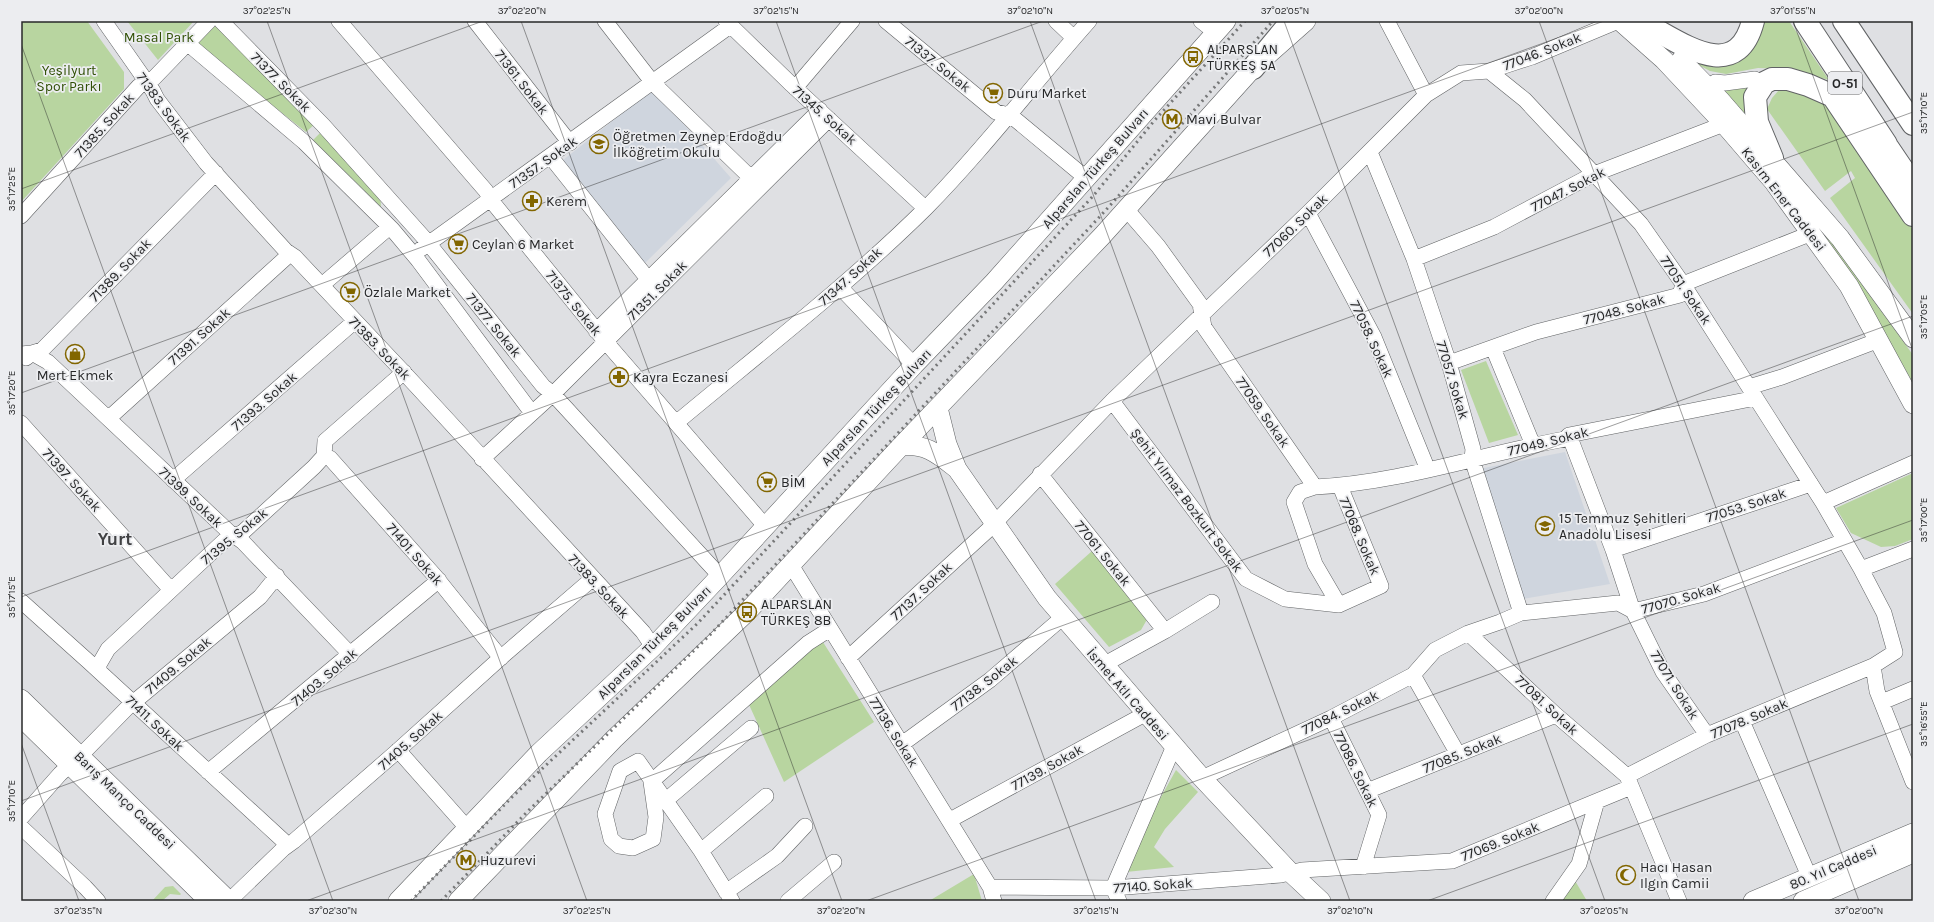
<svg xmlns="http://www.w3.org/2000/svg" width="1934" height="922" font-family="Karla,sans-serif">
	<rect width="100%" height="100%" fill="#dfe0e3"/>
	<!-- built -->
	<path fill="#cfd5de" d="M653,89L731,178L644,264L563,160Z
		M1565,452L1610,584L1523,599L1479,469Z"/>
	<!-- green -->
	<path fill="#b8d5a0" d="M21,21H87L124,72V89L21,202Z
		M127,21H194L158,60Z
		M1632,21L1808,209L1913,355V383L1856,283Z
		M1759,21H1789L1829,80L1789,69L1758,68L1726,74L1710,71L1691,61C1715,68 1727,66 1749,54Z
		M218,23L315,124L306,132L196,45Z
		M1749,88L1747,120L1720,89Z
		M1779,90L1794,91L1819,101L1838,116L1913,230V314L1830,198L1855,178L1851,171L1825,191L1767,109L1772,98Z
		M322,131L380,192L381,207L313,140Z
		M1486,361L1518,435L1489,443L1461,370Z
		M1913,473V539L1895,546L1881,547L1851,533L1836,508Z
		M1092,551L1149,616L1141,630L1109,647L1055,584Z
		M821,639L874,722L784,782L746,698Z
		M1176,770L1198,792L1165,829L1154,847L1174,867L1126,872L1123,865Z
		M974,874L982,901H929Z
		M1574,879L1587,901H1556Z
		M173,886L181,894L180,895L170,894L162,901H152L165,887Z"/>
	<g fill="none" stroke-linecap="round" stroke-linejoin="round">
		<defs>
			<path id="minor" d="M104,21L153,91L157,99L206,163L286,251L295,257L408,377L643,632L653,647
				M221,21L323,125L425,239L543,386L553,394L720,576
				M339,21L486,191L490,199L605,341L766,527
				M475,21L570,143
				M605,21L653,83L751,178
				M726,21L792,85L925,208
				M886,21L996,112L1010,115L1086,178
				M1056,21L1074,38
				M1201,21L1215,32
				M1387,21L1426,95
				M187,43L304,142L392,229L418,260L532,413
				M1489,71L1525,100L1641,224L1683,284L1823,503L1861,569L1884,613L1895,652L1873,666L1707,735L1627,776
				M1715,82L1725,83L1755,79
				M795,88L852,21
				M1370,152L1414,259L1449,363L1473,449L1472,459L1521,613
				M550,156L648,279
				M1126,209L1158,246L1200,304L1204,327L1315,487C1400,483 1482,454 1565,439L1569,435L1756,398
				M1308,213L1374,337L1428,470
				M21,216L139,86L154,78L209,21
				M421,249L730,26
				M1414,259L1494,227L1594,174L1724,124
				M322,285L386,230L392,229
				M840,287L914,365
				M596,331L820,110
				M1493,348L1533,445
				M21,354L32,353L48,362L229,532L243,542L351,655
				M26,358L32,353L42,350L216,173
				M1449,363L1536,332L1680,295L1683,284L1812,233
				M1749,387L1782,377L1879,340
				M1112,401L1246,579L1285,599L1339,605L1381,586L1340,486
				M109,418L290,254
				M21,423L171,590
				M676,423C760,353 848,285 926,208C984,149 1034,83 1089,21
				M1569,435L1613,550L1633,611L1663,672L1707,735
				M324,456L330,458L435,576L501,658
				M482,459L553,394L829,119
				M1040,474L1165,631
				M173,480L355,321
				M1315,487L1300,492L1294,502L1315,564L1339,605
				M1823,503L1913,463
				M1613,550L1811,484
				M791,565L990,887L994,901
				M1861,569L1913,549
				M21,601L89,662L288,845
				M1468,633L1556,715L1627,776L1679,901
				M848,658L988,530L1112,401L1308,213L1426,95L1461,73L1489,71L1532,57L1618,21
				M1103,665L1165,631L1212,602
				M1873,666L1877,691L1913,782
				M97,668L108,649L225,540L243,532L314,467L324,456L325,441L404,372
				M1413,675L1458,754
				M1882,702L1913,689
				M1331,718L1379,815L1363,867
				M1742,721L1809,876
				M902,744L990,680L1062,618
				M398,750L468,829
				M208,772L439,580
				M1202,778L1331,718L1413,675L1435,650L1468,633L1500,622L1521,613L1618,603L1633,611L1704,594L1844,541
				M651,782L656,817L653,839L633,848L619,846L611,839L605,814L620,771L638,761L701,851L732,901
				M651,782L808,643L830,629
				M1367,791L1556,715
				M665,801L751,728
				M21,818L60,774L86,750L128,707L260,597L277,576
				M950,820L1145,714
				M21,827L85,887L98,901
				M701,851L766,796
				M990,887L1113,888L1281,875L1302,870L1452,861L1631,787
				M1113,888L1174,746
				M1113,888L1119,901
				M726,892L777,856L805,826
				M229,901L283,849L294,841L394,754L505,654L592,579
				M788,901L834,862
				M1553,901L1579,864L1597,801"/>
			<path id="major" d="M1620,21L1664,60L1724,124L1773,181L1849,286L1913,404
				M1681,60L1721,101L1840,238L1913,338
				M938,408L947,444L957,469L1047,598L1202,778L1291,873L1321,901
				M901,446C926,443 939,455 957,469
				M21,699L229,901
				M21,717L209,901
				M398,901L539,753L653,647L720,576L914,365L994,282L1226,21
				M458,901L614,739L747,612L901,446L1102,236L1253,68L1306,21
				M1753,901L1913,833
				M1803,901L1913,853"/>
			<path id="highway" d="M1805,21L1886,144
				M1844,21L1913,124
				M1643,23C1679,41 1736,87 1753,21
				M1253,68L1292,21
				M1888,148L1913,185
				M1772,158L1757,122L1755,97L1764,83L1772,79H1788L1808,85L1833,96L1913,215"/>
		</defs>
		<!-- minor casing -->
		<use href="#minor" stroke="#616365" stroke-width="16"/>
		<!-- major casing -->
		<use href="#major" stroke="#616365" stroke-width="20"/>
		<!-- highway casing -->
		<use href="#highway" stroke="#616365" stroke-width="24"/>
		<!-- minor -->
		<use href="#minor" stroke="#fff" stroke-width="15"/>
		<!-- major -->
		<use href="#major" stroke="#fff" stroke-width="19"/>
		<!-- highway -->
		<use href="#highway" stroke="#fff" stroke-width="22"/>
		<!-- rail -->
		<path stroke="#767778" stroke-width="3" stroke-dasharray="2 4" stroke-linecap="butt" d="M411,901L513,796L698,623L1094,195L1154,121L1245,21
			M441,901L528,811L709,636L1105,211L1273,21"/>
	</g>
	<!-- ticks -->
	<path fill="none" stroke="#272829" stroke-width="1" stroke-opacity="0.45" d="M267,21L587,901M521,21L842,901M776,21L1096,901M1030,21L1350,901M1284,21L1605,901M1539,21L1859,901M1793,21L1913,351M21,44L333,901M21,189L483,21M21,393L1043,21M21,597L1604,21M21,743L79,901M21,801L1913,112M306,901L1913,316M866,901L1913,520M1427,901L1913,724"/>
	<!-- icons -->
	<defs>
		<symbol id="bus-ring" viewBox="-11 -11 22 22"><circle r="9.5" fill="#ecedf0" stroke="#826600" stroke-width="1.5"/><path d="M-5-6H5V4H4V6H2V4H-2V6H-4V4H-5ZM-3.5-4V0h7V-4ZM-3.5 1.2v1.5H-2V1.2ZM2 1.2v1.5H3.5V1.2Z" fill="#826600"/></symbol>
		<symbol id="supermarket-ring" viewBox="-11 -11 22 22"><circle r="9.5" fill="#ecedf0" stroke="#826600" stroke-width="1.5"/><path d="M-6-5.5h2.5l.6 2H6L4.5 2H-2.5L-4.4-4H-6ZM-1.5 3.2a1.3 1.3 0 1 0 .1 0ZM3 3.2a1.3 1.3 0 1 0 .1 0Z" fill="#826600"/></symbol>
		<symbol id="metro-ring" viewBox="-11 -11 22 22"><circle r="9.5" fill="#ecedf0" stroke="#826600" stroke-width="1.5"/><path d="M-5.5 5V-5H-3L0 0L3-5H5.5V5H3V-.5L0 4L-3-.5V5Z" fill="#826600"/></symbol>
		<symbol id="school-ring" viewBox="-11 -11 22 22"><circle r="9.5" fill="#ecedf0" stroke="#826600" stroke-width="1.5"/><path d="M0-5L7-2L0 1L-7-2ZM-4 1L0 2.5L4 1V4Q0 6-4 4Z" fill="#826600"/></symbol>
		<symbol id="pharmacy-ring" viewBox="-11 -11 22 22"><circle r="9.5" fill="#ecedf0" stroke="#826600" stroke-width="1.5"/><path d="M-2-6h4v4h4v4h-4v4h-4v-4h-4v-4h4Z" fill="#826600"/></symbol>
		<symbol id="shop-ring" viewBox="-11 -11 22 22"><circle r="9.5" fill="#ecedf0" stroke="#826600" stroke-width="1.5"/><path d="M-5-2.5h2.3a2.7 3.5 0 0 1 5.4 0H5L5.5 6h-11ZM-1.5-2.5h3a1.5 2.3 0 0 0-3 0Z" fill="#826600"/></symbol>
		<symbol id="mosque-ring" viewBox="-11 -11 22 22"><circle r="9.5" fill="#ecedf0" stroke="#826600" stroke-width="1.5"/><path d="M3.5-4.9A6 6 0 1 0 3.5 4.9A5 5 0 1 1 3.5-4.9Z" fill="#826600"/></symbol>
	</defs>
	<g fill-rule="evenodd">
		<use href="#bus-ring" x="1182" y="46" width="22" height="22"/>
		<use href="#supermarket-ring" x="982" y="82" width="22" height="22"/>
		<use href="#metro-ring" x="1161" y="108" width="22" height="22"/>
		<use href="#school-ring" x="588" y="133" width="22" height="22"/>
		<use href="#pharmacy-ring" x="521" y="190" width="22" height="22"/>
		<use href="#supermarket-ring" x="447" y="233" width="22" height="22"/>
		<use href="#supermarket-ring" x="339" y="281" width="22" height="22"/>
		<use href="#shop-ring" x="64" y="343" width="22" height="22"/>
		<use href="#pharmacy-ring" x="608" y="366" width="22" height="22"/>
		<use href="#supermarket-ring" x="756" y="471" width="22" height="22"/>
		<use href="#school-ring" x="1534" y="515" width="22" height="22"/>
		<use href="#bus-ring" x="736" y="601" width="22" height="22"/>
		<use href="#metro-ring" x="455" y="849" width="22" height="22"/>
		<use href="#mosque-ring" x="1615" y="864" width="22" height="22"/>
	</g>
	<g text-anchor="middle" stroke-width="3.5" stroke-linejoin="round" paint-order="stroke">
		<!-- shield labels -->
		<rect fill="#ecedf0" stroke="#626365" stroke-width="1" x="1828" y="72" width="34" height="22" rx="3"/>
		<g font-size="13" font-weight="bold" fill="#272829">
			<text x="1845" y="88">O-51</text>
		</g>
		<!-- park labels -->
		<g font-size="14" fill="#315006" stroke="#ecedf0">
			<text x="159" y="42">Masal Park</text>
			<text x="69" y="75">Yeşilyurt<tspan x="69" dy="16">Spor Parkı</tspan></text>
		</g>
		<!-- poi labels -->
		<g font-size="14" fill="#272829" stroke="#ecedf0" text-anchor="start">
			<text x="1207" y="54">ALPARSLAN<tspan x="1207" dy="16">TÜRKEŞ 5A</tspan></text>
			<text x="1007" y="98">Duru Market</text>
			<text x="1186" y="124">Mavi Bulvar</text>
			<text x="613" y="141">Öğretmen Zeynep Erdoğdu<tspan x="613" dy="16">İlköğretim Okulu</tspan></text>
			<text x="546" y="206">Kerem</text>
			<text x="472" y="249">Ceylan 6 Market</text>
			<text x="364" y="297">Özlale Market</text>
			<text x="75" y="380" text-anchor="middle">Mert Ekmek</text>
			<text x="633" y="382">Kayra Eczanesi</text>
			<text x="781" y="487">BİM</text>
			<text x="1559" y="523">15 Temmuz Şehitleri<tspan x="1559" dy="16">Anadolu Lisesi</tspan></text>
			<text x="761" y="609">ALPARSLAN<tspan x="761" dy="16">TÜRKEŞ 8B</tspan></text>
			<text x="480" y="865">Huzurevi</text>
			<text x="1640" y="872">Hacı Hasan<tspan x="1640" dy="16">Ilgın Camii</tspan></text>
		</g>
		<!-- street labels -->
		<g font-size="14" fill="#272829" stroke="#ecedf0">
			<text transform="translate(1542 51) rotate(-21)" y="5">77046. Sokak</text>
			<text transform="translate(938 64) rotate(39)" y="5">71337. Sokak</text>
			<text transform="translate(281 82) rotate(45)" y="5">71377. Sokak</text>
			<text transform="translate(522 82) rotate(52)" y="5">71361. Sokak</text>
			<text transform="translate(164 107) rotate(54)" y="5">71383. Sokak</text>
			<text transform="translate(825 115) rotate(42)" y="5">71345. Sokak</text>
			<text transform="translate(104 125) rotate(-48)" y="5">71385. Sokak</text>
			<text transform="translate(543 162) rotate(-35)" y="5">71357. Sokak</text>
			<text transform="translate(1095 168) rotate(-49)" y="5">Alparslan Türkeş Bulvarı</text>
			<text transform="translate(1568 189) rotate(-27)" y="5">77047. Sokak</text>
			<text transform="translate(1784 199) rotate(52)" y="5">Kasım Ener Caddesi</text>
			<text transform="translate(1295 225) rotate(-44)" y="5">77060. Sokak</text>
			<text transform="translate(120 270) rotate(-46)" y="5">71389. Sokak</text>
			<text transform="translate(850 276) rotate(-42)" y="5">71347. Sokak</text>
			<text transform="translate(657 290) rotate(-45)" y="5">71351. Sokak</text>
			<text transform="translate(1686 290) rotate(56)" y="5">77051. Sokak</text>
			<text transform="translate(574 303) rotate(51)" y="5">71375. Sokak</text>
			<text transform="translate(1624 309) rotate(-15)" y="5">77048. Sokak</text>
			<text transform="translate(494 325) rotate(51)" y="5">71377. Sokak</text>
			<text transform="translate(199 336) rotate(-42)" y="5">71391. Sokak</text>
			<text transform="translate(1372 339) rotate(65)" y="5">77058. Sokak</text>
			<text transform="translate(380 348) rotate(46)" y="5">71383. Sokak</text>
			<text transform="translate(1453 380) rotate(73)" y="5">77057. Sokak</text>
			<text transform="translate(264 401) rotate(-41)" y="5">71393. Sokak</text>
			<text transform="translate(876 407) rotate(-47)" y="5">Alparslan Türkeş Bulvarı</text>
			<text transform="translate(1263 412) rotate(55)" y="5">77059. Sokak</text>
			<text transform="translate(1548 441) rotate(-14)" y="5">77049. Sokak</text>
			<text transform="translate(72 480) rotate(48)" y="5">71397. Sokak</text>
			<text transform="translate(191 497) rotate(43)" y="5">71399. Sokak</text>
			<text transform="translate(1187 500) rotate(53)" y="5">Şehit Yılmaz Bozkurt Sokak</text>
			<text transform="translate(1746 505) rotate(-18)" y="5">77053. Sokak</text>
			<text transform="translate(234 536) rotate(-39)" y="5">71395. Sokak</text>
			<text transform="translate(1360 536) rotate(67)" y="5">77068. Sokak</text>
			<text transform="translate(1103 553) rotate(51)" y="5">77061. Sokak</text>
			<text transform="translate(415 554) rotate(49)" y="5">71401. Sokak</text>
			<text transform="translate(599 586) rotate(47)" y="5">71383. Sokak</text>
			<text transform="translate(921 591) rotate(-43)" y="5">77137. Sokak</text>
			<text transform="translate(1681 598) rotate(-16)" y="5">77070. Sokak</text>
			<text transform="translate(654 642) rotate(-45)" y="5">Alparslan Türkeş Bulvarı</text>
			<text transform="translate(178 665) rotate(-40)" y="5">71409. Sokak</text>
			<text transform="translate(324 677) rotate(-40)" y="5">71403. Sokak</text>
			<text transform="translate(984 683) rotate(-38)" y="5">77138. Sokak</text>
			<text transform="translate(1675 685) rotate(58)" y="5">77071. Sokak</text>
			<text transform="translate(1128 694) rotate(49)" y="5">İsmet Atlı Caddesi</text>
			<text transform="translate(1547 705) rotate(43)" y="5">77081. Sokak</text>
			<text transform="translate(1340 712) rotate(-26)" y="5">77084. Sokak</text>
			<text transform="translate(1749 718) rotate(-23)" y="5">77078. Sokak</text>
			<text transform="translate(155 723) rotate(43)" y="5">71411. Sokak</text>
			<text transform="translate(894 732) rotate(58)" y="5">77136. Sokak</text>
			<text transform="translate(410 740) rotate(-42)" y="5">71405. Sokak</text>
			<text transform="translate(1462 753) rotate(-22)" y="5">77085. Sokak</text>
			<text transform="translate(1047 767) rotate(-29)" y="5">77139. Sokak</text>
			<text transform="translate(1356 769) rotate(64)" y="5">77086. Sokak</text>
			<text transform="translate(125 800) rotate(44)" y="5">Barış Manço Caddesi</text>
			<text transform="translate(1500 841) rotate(-22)" y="5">77069. Sokak</text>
			<text transform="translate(1833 867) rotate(-23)" y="5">80. Yıl Caddesi</text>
			<text transform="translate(1153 885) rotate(-4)" y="5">77140. Sokak</text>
		</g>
		<!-- district labels -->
		<g font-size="18" font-weight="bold" fill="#404143" stroke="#ecedf0">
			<text x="115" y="545">Yurt</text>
		</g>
	</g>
	<!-- border -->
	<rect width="1934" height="922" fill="none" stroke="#ecedf0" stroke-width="44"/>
	<rect x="22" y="22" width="1890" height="878" fill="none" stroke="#272829" stroke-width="1.5"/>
	<g font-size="10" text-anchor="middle" fill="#272829">
		<text x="267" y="14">37°02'25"N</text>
		<text x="522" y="14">37°02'20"N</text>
		<text x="776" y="14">37°02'15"N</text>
		<text x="1030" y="14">37°02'10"N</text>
		<text x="1285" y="14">37°02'05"N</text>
		<text x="1539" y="14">37°02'00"N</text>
		<text x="1793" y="14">37°01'55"N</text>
		<text transform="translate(1923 113) rotate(-90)" y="4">35°17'10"E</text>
		<text transform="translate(11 189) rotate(-90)" y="4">35°17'25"E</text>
		<text transform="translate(1923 317) rotate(-90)" y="4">35°17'05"E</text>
		<text transform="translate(11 393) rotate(-90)" y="4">35°17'20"E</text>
		<text transform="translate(1923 520) rotate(-90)" y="4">35°17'00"E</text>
		<text transform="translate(11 597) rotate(-90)" y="4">35°17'15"E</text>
		<text transform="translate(1923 724) rotate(-90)" y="4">35°16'55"E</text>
		<text transform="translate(11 801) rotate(-90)" y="4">35°17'10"E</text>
		<text x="78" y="914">37°02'35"N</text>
		<text x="333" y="914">37°02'30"N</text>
		<text x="587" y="914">37°02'25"N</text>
		<text x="841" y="914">37°02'20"N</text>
		<text x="1096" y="914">37°02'15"N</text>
		<text x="1350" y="914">37°02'10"N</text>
		<text x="1604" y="914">37°02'05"N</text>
		<text x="1859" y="914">37°02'00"N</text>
	</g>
</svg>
